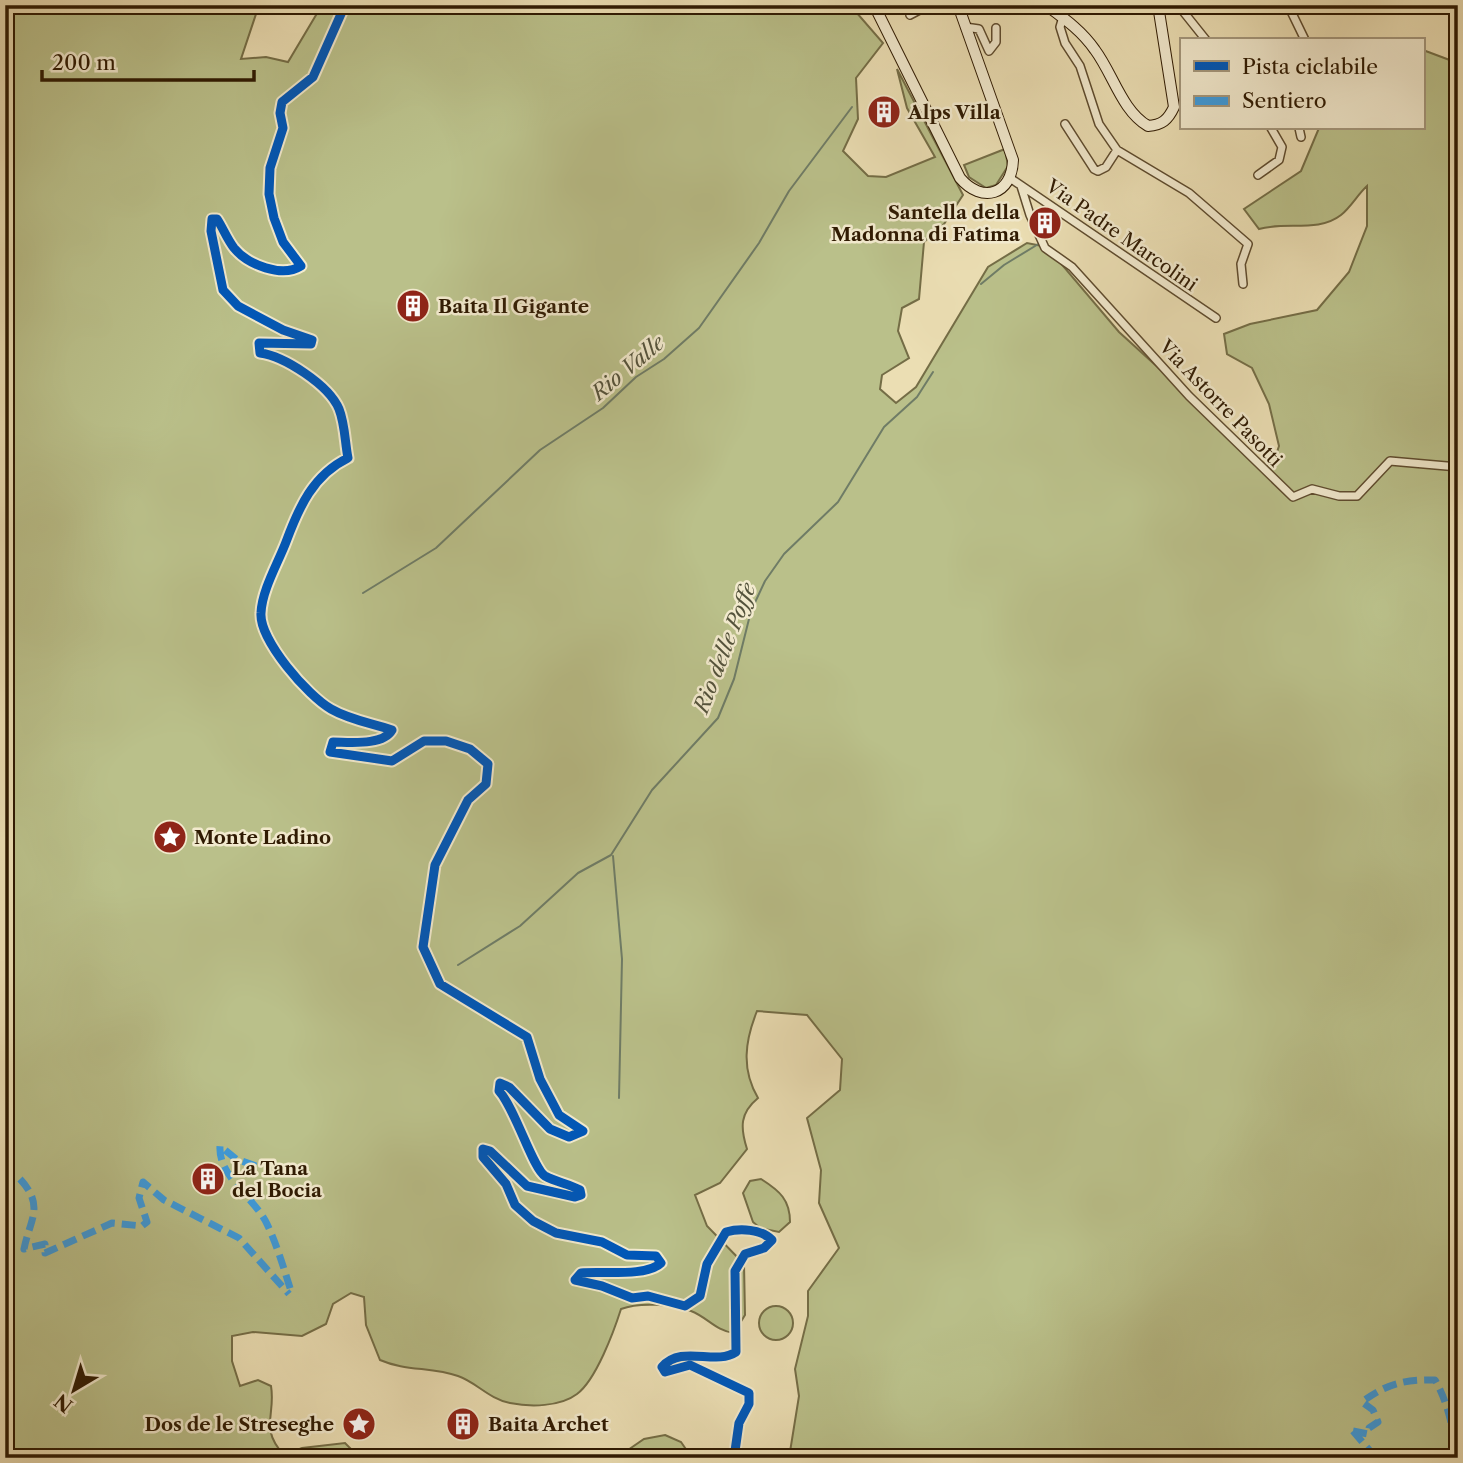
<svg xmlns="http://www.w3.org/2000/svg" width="1463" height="1463" font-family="'Libre Caslon Text',serif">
	<rect width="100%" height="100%" fill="#ebdeb3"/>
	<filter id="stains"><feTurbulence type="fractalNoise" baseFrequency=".00286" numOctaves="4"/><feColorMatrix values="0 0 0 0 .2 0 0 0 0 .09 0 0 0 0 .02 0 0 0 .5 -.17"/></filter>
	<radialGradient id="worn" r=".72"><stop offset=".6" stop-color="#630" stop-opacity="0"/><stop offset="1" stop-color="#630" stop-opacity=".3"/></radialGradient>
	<!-- green -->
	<path fill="#bac08a" stroke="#746d46" stroke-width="2" d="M5,5H259L241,59L266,57L288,62L322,5H850L883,43L856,78L858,119L843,151L868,176L886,177L935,157L907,108L897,69L963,195L944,224L924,242L919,299L902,308L898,331L909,358L882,375L880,389L896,403L916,387L988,267L1027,243L1047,247L1119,332L1271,470L1279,446L1269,404L1252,368L1227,354L1224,334L1250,324L1317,310L1349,272L1367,226V186C1358,194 1351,207 1341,215C1318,233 1286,221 1259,229L1244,209L1301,171L1319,128H1423V50L1455,62L1458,59V1458H789L799,1396L795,1369L808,1316V1291L839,1248L819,1203L821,1170L807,1118L840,1090L842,1059L807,1015L757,1011C745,1041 741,1069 758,1098C740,1113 740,1127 747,1149L720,1183L695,1195L707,1226L744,1264L745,1315L734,1333C716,1331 707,1317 691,1311C672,1304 639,1302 621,1309C614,1331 596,1380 577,1394C560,1407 530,1407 510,1403C489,1399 476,1382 458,1376C432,1367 405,1371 380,1360L366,1325L364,1297L351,1293L333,1304L326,1324L302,1336L253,1332L232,1336V1361L240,1386L258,1380L271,1386C276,1415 259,1428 284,1455L302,1448L345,1443L360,1458H5Z
		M1005,149L1008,166L996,185L986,188L969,177L964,165Z
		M761,1179C780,1191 790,1200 790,1222L779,1232L760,1228L753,1222L743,1193L750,1181Z
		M759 1323a17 17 0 1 1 34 0a17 17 0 1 1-34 0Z
		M665,1435L681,1442L692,1458H624L625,1452L644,1439Z"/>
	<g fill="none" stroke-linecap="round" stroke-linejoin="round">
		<!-- stream -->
		<path stroke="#6f7c66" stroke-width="2" d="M981,284L1004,265L1040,243
			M363,593L436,548L540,450L603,408L636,377L664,359L699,328L759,243L789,191L852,107
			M613,856L622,959L619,1098
			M458,965L520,926L578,873L611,855L652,790L718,718L734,679L751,611L765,581L784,554L838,502L884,427L917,397L933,372
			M5,1392L8,1388"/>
		<defs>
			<path id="minor" d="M345,5L313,77L282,102L280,113L283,128L270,168L269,194L274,218L283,242L301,266C282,278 248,265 234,248C227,239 223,228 217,219H212L211,231L223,290L238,306L283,330L312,340L311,344L259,343L260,353C284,356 329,385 339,409C345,424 345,443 348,458C313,475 299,507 286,542C278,563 262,590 261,613C259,640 308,696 331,709C350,720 371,723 392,730C383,746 349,742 333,742L330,752L392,761L424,741H446L470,749L488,764L486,784L468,800L435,865L423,947L440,984L527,1037L540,1079L559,1115L583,1131L569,1137L550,1129L509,1087L500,1083L499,1091C515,1108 533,1169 545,1176C556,1182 569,1184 580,1190L581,1195L575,1197L527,1186L490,1151L483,1149V1157L506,1184L515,1205L533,1221L556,1233L602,1242L627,1255L656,1256L661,1263C647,1277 601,1271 581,1273L575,1280L602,1286L632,1298L648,1296L685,1306L700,1296L707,1264L726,1232C740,1228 761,1229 772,1240L764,1248L745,1254L735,1271L736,1352C715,1366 682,1344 662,1367L665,1372L690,1365L749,1393V1404L739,1423L734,1458
				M977,5V8
				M1178,5L1206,40
				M1288,5L1305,40
				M910,15L929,5
				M1063,17L1060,27L1065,43L1080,66L1099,124L1117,150L1189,193L1248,244L1241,264L1243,284
				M965,27L979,29L989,51L996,42V28
				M1065,124L1094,169L1098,171L1106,167L1117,150
				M1299,128L1301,137
				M1258,175L1279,160L1282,147L1271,128
				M1010,178L1216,318
				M1021,186L1030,215L1045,248L1072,267L1189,396L1293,497L1312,489L1339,496H1357L1390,461L1458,467"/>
			<path id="secondary" d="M874,5L960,178C982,204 1012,195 1013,160L958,5
				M1046,5C1065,19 1082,31 1095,50C1113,74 1122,111 1148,126C1162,125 1168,120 1174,107L1158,5"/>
		</defs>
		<!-- minor casing -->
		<use href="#minor" stroke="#5e4b2e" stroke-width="10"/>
		<!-- secondary casing -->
		<use href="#secondary" stroke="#2f1a02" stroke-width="12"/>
		<!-- minor -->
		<use href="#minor" stroke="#f2eace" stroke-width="7"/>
		<!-- secondary -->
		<use href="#secondary" stroke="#f2eace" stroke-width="10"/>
		<!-- quiet -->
		<path stroke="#3d9bdd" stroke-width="7" stroke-dasharray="14 7" stroke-linecap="butt" d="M256,1166L236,1159L220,1146C218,1177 255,1198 267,1224C277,1245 284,1269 291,1291
			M20,1179C45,1206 30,1219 24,1249L45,1244V1253L112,1223L142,1226L147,1222L139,1198L143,1182L164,1200L239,1238L289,1294
			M1353,1431L1368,1434L1369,1428L1378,1422L1373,1410L1362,1402C1386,1384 1405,1379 1435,1380C1447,1400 1456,1435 1455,1458
			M1353,1431L1376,1458"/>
		<defs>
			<path id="cycleway" d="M345,5L313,77L282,102L280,113L283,128L270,168L269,194L274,218L283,242L301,266C282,278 248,265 234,248C227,239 223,228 217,219H212L211,231L223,290L238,306L283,330L312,340L311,344L259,343L260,353C284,356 329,385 339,409C345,424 345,443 348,458C313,475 299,507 286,542C278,563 262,590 261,613C259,640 308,696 331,709C350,720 371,723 392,730C383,746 349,742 333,742L330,752L392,761L424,741H446L470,749L488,764L486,784L468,800L435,865L423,947L440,984L527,1037L540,1079L559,1115L583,1131L569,1137L550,1129L509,1087L500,1083L499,1091C515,1108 533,1169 545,1176C556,1182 569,1184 580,1190L581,1195L575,1197L527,1186L490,1151L483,1149V1157L506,1184L515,1205L533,1221L556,1233L602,1242L627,1255L656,1256L661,1263C647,1277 601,1271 581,1273L575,1280L602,1286L632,1298L648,1296L685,1306L700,1296L707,1264L726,1232C740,1228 761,1229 772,1240L764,1248L745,1254L735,1271L736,1352C715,1366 682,1344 662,1367L665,1372L690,1365L749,1393V1404L739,1423L734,1458"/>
		</defs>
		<!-- cycleway casing -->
		<use href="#cycleway" stroke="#f2eace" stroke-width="13"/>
		<!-- cycleway -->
		<use href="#cycleway" stroke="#0057b8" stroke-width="9"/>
	</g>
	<!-- icons -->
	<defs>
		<symbol id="building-disc" viewBox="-11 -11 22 22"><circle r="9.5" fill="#8f2418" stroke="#f2eace"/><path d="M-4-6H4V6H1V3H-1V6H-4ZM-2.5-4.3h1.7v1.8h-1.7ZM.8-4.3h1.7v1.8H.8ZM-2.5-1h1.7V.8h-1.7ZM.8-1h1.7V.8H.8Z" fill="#fff"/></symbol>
		<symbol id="sight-disc" viewBox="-11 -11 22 22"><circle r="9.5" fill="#8f2418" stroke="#f2eace"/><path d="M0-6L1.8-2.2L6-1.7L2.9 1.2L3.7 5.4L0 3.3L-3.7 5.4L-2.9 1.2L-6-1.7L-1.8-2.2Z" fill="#fff"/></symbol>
	</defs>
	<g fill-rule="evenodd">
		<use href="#building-disc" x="865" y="93" width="38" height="38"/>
		<use href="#building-disc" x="1026" y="204" width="38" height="38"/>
		<use href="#building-disc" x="394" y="287" width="38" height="38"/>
		<use href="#sight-disc" x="151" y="818" width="38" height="38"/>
		<use href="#building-disc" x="189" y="1160" width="38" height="38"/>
		<use href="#sight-disc" x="340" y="1405" width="38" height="38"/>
		<use href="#building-disc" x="444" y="1405" width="38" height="38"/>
	</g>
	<g text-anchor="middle" stroke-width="5" stroke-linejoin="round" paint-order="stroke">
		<!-- poi labels -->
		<g font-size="19" font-weight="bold" fill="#2f1a02" stroke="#f2eace" text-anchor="start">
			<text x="908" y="119">Alps Villa</text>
			<text x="1020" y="219" text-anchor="end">Santella della<tspan x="1020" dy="22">Madonna di Fatima</tspan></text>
			<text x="438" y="313">Baita Il Gigante</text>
			<text x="194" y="844">Monte Ladino</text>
			<text x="232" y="1175">La Tana<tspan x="232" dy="22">del Bocia</tspan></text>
			<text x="334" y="1431" text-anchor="end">Dos de le Streseghe</text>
			<text x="488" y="1431">Baita Archet</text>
		</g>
		<!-- street labels -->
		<g font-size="19" fill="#2f1a02" stroke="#f2eace">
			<text transform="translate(1122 235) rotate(35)" y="7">Via Padre Marcolini</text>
			<text transform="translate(1221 403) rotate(46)" y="7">Via Astorre Pasotti</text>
		</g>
		<!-- water labels -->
		<g font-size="21" font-style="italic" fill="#54533c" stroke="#f2eace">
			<text transform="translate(628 368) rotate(-40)" y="7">Rio Valle</text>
			<text transform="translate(725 648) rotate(-69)" y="7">Rio delle Poffe</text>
		</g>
	</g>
	<!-- margin -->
	<rect width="1463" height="1463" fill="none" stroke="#ebdeb3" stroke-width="28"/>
	<rect x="7" y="7" width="1449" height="1449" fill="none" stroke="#2f1a02" stroke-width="3.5"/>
	<rect x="14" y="14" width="1435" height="1435" fill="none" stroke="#2f1a02" stroke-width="2"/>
	<!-- legend -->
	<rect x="1180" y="38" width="245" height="91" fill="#f2eace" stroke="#a4977c" stroke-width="2"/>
	<rect x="1194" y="61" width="35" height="10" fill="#0057b8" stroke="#a4977c" stroke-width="2"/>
	<text x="1242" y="74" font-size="21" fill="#2f1a02">Pista ciclabile</text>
	<rect x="1194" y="96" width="35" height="10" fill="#3d9bdd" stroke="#a4977c" stroke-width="2"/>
	<text x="1242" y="108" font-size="21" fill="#2f1a02">Sentiero</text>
	<!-- north arrow -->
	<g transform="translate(74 1390) rotate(218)" stroke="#f2eace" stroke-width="5" paint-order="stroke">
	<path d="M0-5L12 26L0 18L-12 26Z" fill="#2f1a02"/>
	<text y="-10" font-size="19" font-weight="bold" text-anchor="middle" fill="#2f1a02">N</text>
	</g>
	<!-- scale -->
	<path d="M42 70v10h212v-10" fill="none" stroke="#2f1a02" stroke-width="3.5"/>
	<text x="52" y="70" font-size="21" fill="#2f1a02" stroke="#f2eace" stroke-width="5" paint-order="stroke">200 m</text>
	<rect width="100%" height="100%" filter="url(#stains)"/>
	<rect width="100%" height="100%" fill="url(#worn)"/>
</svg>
